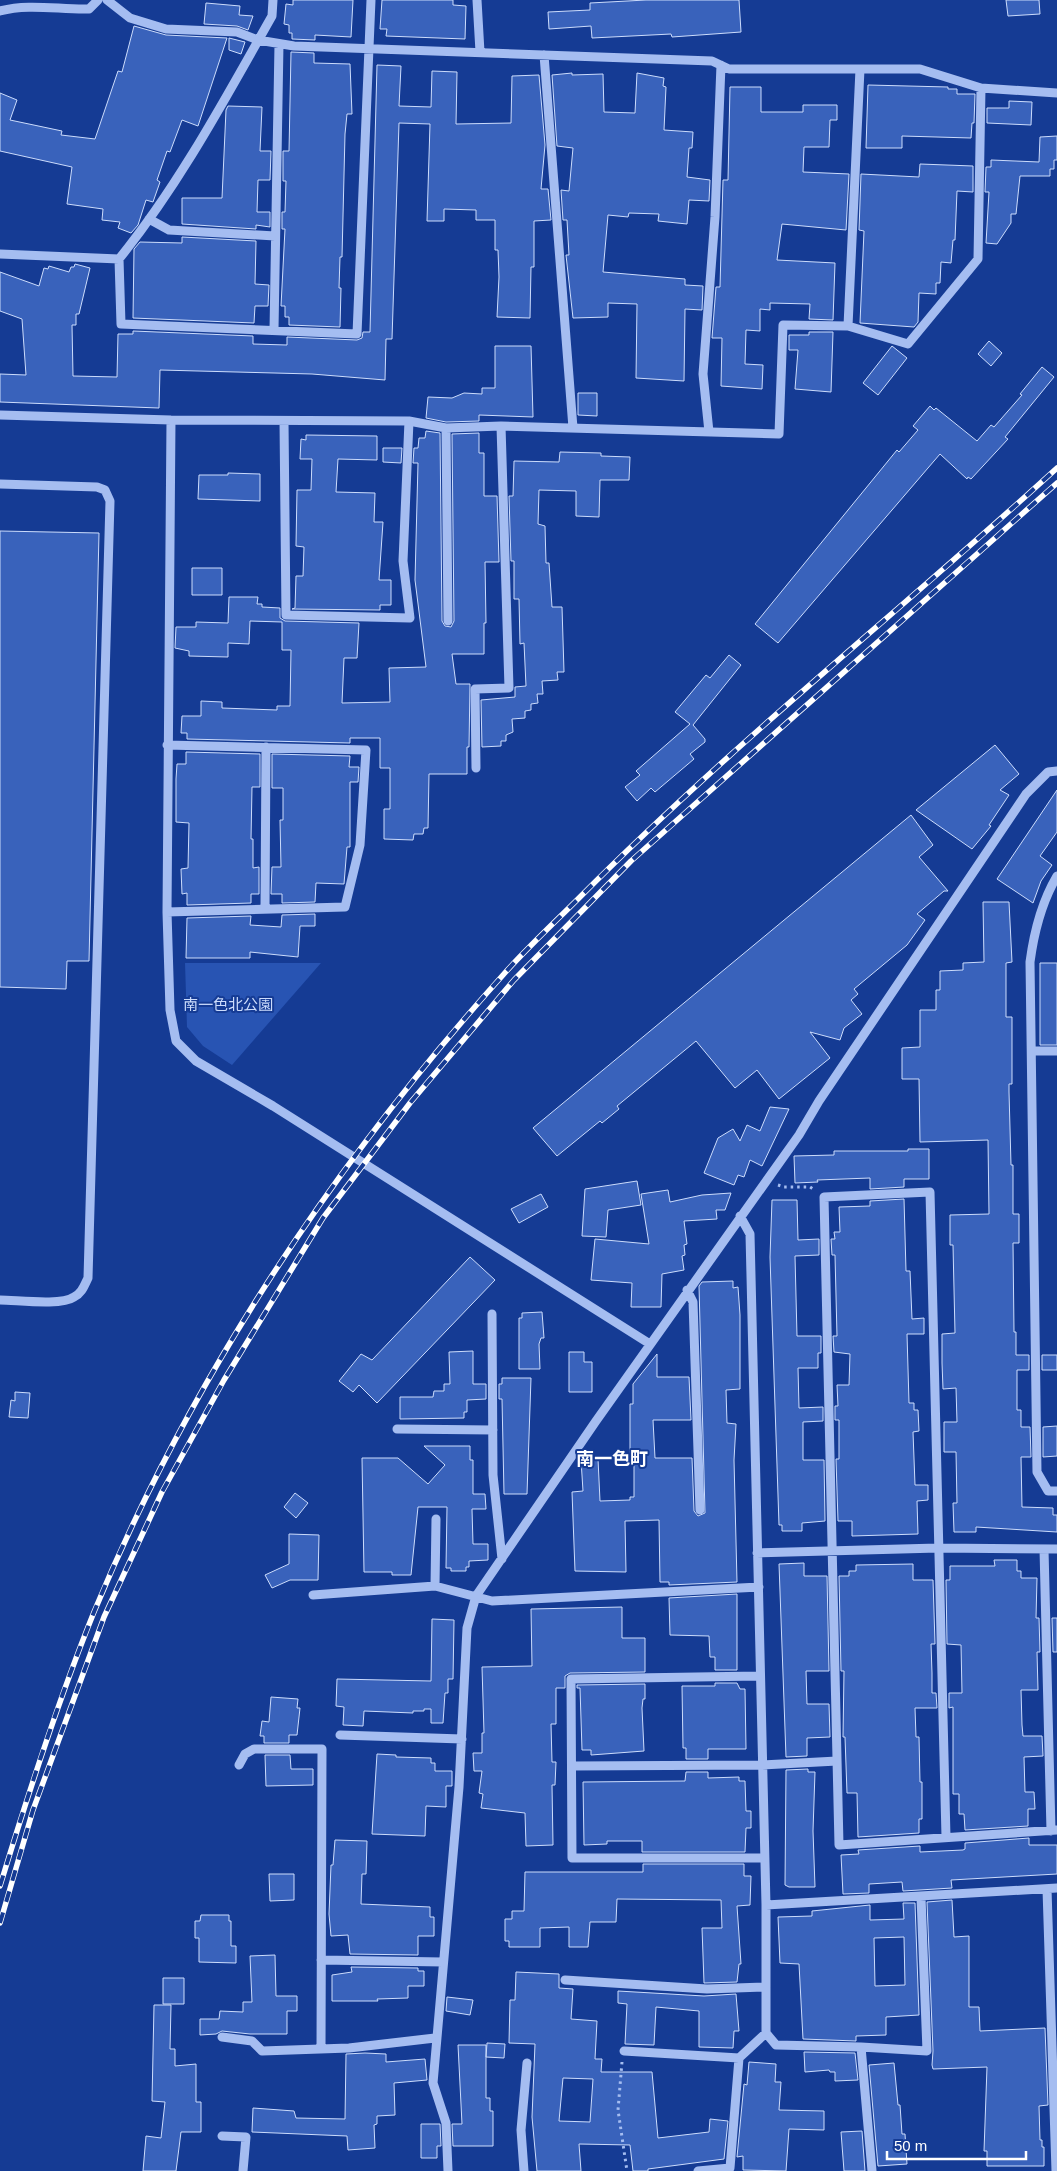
<svg xmlns="http://www.w3.org/2000/svg" width="1057" height="2171" font-family="Arial,'Noto Sans JP',sans-serif">
	<rect width="100%" height="100%" fill="#153b94"/>
	<!-- green -->
	<path fill="#2854b3" d="M185,963H321L232,1065L203,1046L187,1027Z"/>
	<!-- building -->
	<path fill="#3962bb" stroke="#ccdcfc" fill-rule="evenodd" d="M293,0H353L351,37L315,35V40L292,39V33H289V25L284,24L286,4L293,5Z
		M382,0H453V5L466,6L465,39L386,36L387,29H380Z
		M646,0H739L741,32L672,37L671,34L592,38L591,26L549,29L548,12L590,10V3Z
		M1006,0H1039L1040,14L1008,16Z
		M206,3L240,6L239,15L253,16L248,30L237,26L204,24Z
		M134,26L166,35L227,38L198,126L182,120L170,152L167,151L157,180L160,182L153,202L146,200L138,225L131,233L118,228L120,222L102,220L103,209L67,204L72,167L0,151V93L17,100L10,120L62,131L61,135L95,139L118,71L122,72Z
		M229,38L245,42L241,54L229,50Z
		M291,52L314,53V63L350,64L352,114H347L345,134L342,257H340L339,288H341L340,327L289,325V317H285V306H281L285,229H282V212H285L286,181H283V151H289Z
		M377,65L401,66L399,106L431,107L432,71L457,72L456,124L511,123L512,76L539,75L545,145L541,189H548L551,220L534,221V267H531L530,318L497,317L499,277L498,250H495V220H476V210L444,209V221H427L430,124L399,123L392,339H386L385,380L312,374L160,370L159,408L0,402V374L26,375L22,319L0,311V272L39,286L44,268L48,269L49,266L69,272L71,267H74L75,264L90,268L79,314H76V325H72L73,376L117,377L118,334H133V331L253,336V344L287,345V337L357,340L362,338L363,332H370Z
		M572,73V75L603,74L604,112L635,113L637,73L664,78L663,86L666,87L664,130L693,132L692,148H689L687,177L710,180L709,201L689,200L687,224L658,221L659,214L629,213L628,217L608,215L603,272L685,279V285L703,286L702,310L685,309L684,381L636,378L637,304L608,303V317L573,318L566,255H569L567,220H563L561,190L569,191L573,148L557,146L552,75Z
		M868,85L948,87V89H957V94H975L974,123H972L971,138L902,136V148H866Z
		M730,87H761V112H803V105H837V120H830L829,147H804L803,172L849,174L846,230L782,224L777,260L835,263L833,320L809,319L810,304L770,303V310L760,309V331L746,330L745,364L763,365L762,389L721,386L722,338H712L716,287H720L723,180H728Z
		M1009,101L1032,102L1031,125L987,123V108H1009Z
		M228,106L262,107L260,151H271L270,180H258L257,212H270V227L256,225V229L182,224V198H222L226,110Z
		M1057,136V160H1054V169H1050V176H1020L1016,214H1011V223L997,244L986,243L989,192H985L986,167H991V160L1039,162L1040,137Z
		M920,164L973,166V192L957,191L955,240H953L951,263L941,262L940,283H936V294L919,293L918,322L914,327L860,323L864,231L859,230L861,174L919,177Z
		M182,237L256,241L255,284L269,285L268,306H255L254,323L133,318L134,249L140,242L182,243Z
		M809,332H833L831,392L795,389L798,350H789V335H809Z
		M989,341L1002,353L991,366L978,354Z
		M495,346H531L533,417L479,415V421L446,422L426,418L428,397L452,398L464,393L482,394V388H495Z
		M892,346L907,358L878,395L863,383Z
		M1042,367L1054,377L1005,437L1008,439L971,479L968,477L967,479L940,454L778,643L755,624L897,450L899,452L918,430L913,426L930,406L934,410L936,408L977,441L991,425L994,427L1022,395L1020,394Z
		M578,393H597V416L578,415Z
		M426,431L440,433L442,621L445,626L451,627L454,621L452,434L479,433V453H484V496H497L499,562H485L486,623H484V654H452L456,684H470L469,747H467V774H429L428,828H424L423,834H414L413,840L384,839V809H390V768H380V738H350V743L187,739V733H181L182,716H201V701L222,702V708L277,710V706H290L291,650H282V622L250,621L249,644L228,643V657L189,656V651L175,648L176,627H196V622L228,623L229,597H258L257,604H262V607L280,608V618L285,621L359,623L357,658H344L342,703L390,702L389,668L426,667L415,580L418,463H413L414,448H418L419,438H425Z
		M306,435L377,436V460L338,459L336,492L375,493L374,522H383L379,580H391V605H380V610L292,609L295,608L296,576H303L304,547L296,546L297,490H311L312,459H300L301,439L306,440Z
		M383,448H402L401,463L383,462Z
		M560,452L601,453V456L630,457L629,480H600L599,517L576,516V491L539,490L538,524L545,526L546,563H549L552,607H562L564,672H557L558,680L542,681L543,694H537L538,703L531,704V710L525,711V718L512,719L513,732L506,735V741H501V746L482,747L481,700L515,697V687L526,686L524,643L520,644L519,599H514V561H511L509,496H513L514,461L559,462Z
		M228,473L260,474V501L198,499L199,475H228Z
		M0,531L99,533L89,961H67L66,989L0,987Z
		M192,568H222V595H192Z
		M729,655L741,665L693,725L705,739V742L690,754L694,759L655,792L651,788L637,801L625,787L640,775L636,771L690,724L675,712L706,675L710,678Z
		M995,745L1019,774L1000,790L1009,795L989,825L991,826L972,849L916,810Z
		M186,752L260,754V787H252L251,839H253V868L259,867V894H251V903L187,905V893L182,894L181,869L188,868L189,823L176,822V779L177,764H186Z
		M272,754L350,756L349,767H359L358,782H350V847H347L344,884L316,883L315,902L282,903V894H271L272,867H281L280,820H283V788H272Z
		M1057,790V832L1040,856L1052,865L1041,881L1033,903L997,879Z
		M911,815L933,845L919,857L948,891H944L917,914L925,920L907,945L854,989L858,994L851,1000L862,1014L844,1028L840,1040L810,1032L830,1058L779,1099L757,1070L735,1088L696,1041L617,1106L619,1109L602,1123L600,1121L557,1156L533,1128Z
		M983,902H1009L1012,962L1006,963V1017H1012V1084H1009V1092L1011,1165H1013V1214H1019V1243H1013L1014,1332H1016V1355H1029V1370H1017V1410H1021V1427H1030L1031,1457H1021L1022,1507L1053,1508V1515H1057V1532L976,1527V1532H954L953,1503H957L956,1452H944V1422H957L956,1388L943,1389L942,1363V1334L955,1333L953,1245H950V1215L989,1214L988,1140L920,1142L919,1079H902V1048L920,1047V1010H936V990H940V971L963,970V963L984,962Z
		M315,914V926H300L298,957L250,952V958H186L187,918L251,916L250,925L281,927L282,915Z
		M1040,963H1057V1045H1040Z
		M770,1107L789,1109L762,1166L750,1160L744,1177L738,1175L734,1185L704,1173L718,1138L733,1129L740,1141L747,1125L760,1131Z
		M908,1149H929V1179H904V1187L870,1189V1178L817,1180L818,1182L795,1183L794,1156L834,1155V1151H908Z
		M637,1181L641,1205L608,1210L606,1237L582,1236L585,1189Z
		M668,1190L670,1202L702,1195L731,1193L725,1210H716L717,1219L684,1221L687,1244L684,1245L685,1255L682,1256L684,1270L662,1274L661,1307H631L632,1283L591,1280L595,1239L649,1244L641,1194Z
		M541,1194L548,1207L519,1223L511,1209Z
		M904,1199L906,1271H910L912,1319L924,1318V1334H907L909,1403H914V1410H918L919,1431L913,1432L915,1485H928V1500L917,1501L918,1534L852,1536V1521H838L836,1459H839V1420H835V1406H838L837,1385H849L850,1354L834,1352L833,1336H837L835,1255H832L831,1239H835L834,1232H840L839,1207L870,1206V1201Z
		M772,1200H797L798,1240L819,1239V1255L795,1256L797,1336H821V1353H818V1368H798L799,1408L823,1407V1421L803,1422V1460H824L825,1521L802,1523V1531H782V1525H779L770,1257Z
		M470,1257L495,1280L377,1403L359,1385L353,1392L339,1381L361,1354L372,1360Z
		M733,1281V1288L738,1287L740,1315V1389L726,1390L727,1423L736,1424L734,1460L737,1582L669,1585V1582H660L659,1520L625,1521L626,1572L575,1571L572,1492L583,1491L581,1460L598,1459L600,1501L630,1500V1497H634V1464H630V1404H633V1384L657,1354V1377H689L691,1420H653L655,1458H692L694,1511L698,1516L705,1513L699,1286L702,1282Z
		M542,1312L544,1338H541L539,1344L540,1369H519V1318H522V1313Z
		M473,1351V1384H486V1399L467,1400V1412H464V1418L400,1419V1397H433L434,1391H444V1384H450L449,1352Z
		M569,1352H584V1362H592V1392H569Z
		M1042,1355H1057V1370H1042Z
		M502,1378H531L527,1494H504L502,1399H499V1384H502Z
		M15,1392L30,1393L28,1418L9,1417L11,1400L15,1401Z
		M1057,1426V1456L1043,1457V1427Z
		M424,1446H470V1460H473V1494H485L486,1509H472L473,1544H488V1560L469,1561V1567H466V1571H451V1568H446L447,1507H418L411,1575H392V1572H364L362,1458H398L428,1484L445,1465Z
		M295,1493L308,1503L296,1518L284,1507Z
		M289,1534L319,1535L318,1580H290L272,1588L265,1575L289,1564Z
		M994,1560H1017V1571H1021V1578H1037L1036,1618H1039L1040,1652H1037L1038,1690H1021L1022,1725L1023,1736H1042L1043,1756L1024,1757L1025,1792H1034L1035,1809H1028V1826L965,1830L964,1814H959V1794H953V1707L949,1708V1693H962L961,1645L947,1644L946,1580H950V1566H995Z
		M804,1563V1576H827L829,1671H806L807,1704H829L830,1737L807,1738V1756L786,1757L779,1564Z
		M913,1564V1580H933L935,1644H931L932,1673V1693H936L937,1708H915L916,1737H919L920,1782H922V1819H919V1833L858,1837L857,1793H847L845,1737H843L844,1671H841L839,1576H849V1571H856V1565Z
		M737,1594V1670H715V1657H710L709,1636L670,1635L669,1598Z
		M622,1607V1638H645V1672L570,1673L565,1676V1688H556V1724H551L552,1762H556L555,1785H552L553,1845L526,1846L525,1813L481,1808L483,1794L479,1793L482,1771H474L473,1753H482V1733H484L482,1667L532,1666L531,1609Z
		M1052,1618H1057V1652H1053Z
		M432,1619L454,1620L453,1679H448V1693H445L443,1723H431V1709H424V1711H413V1713L364,1711L363,1726L343,1725L344,1707L336,1706L337,1679L431,1681Z
		M715,1683H737L740,1689H745L746,1749H708V1759H686V1748H683L682,1686H715Z
		M645,1684V1699H643L642,1708L644,1751L591,1755V1750H582L580,1688H577V1685Z
		M271,1697L298,1699L297,1708H300L297,1735H289V1743H264V1736H260L262,1721L269,1722Z
		M377,1754L396,1755V1757L431,1758V1763H435V1771H452V1786H446V1807L426,1806L425,1836L372,1834Z
		M265,1755H290L291,1769H313V1785L266,1786Z
		M808,1769V1772H815L813,1831L815,1887H789L785,1885L786,1770Z
		M686,1772H708V1778L739,1777V1781H745L746,1811H751V1828H746L745,1852H642V1841H607V1844L584,1845L583,1782L685,1781Z
		M1029,1838V1845H1057V1874L951,1880L952,1888L903,1891L902,1882L869,1884V1893L843,1894L841,1855L859,1854L858,1850L920,1846V1852L963,1850L965,1849V1843Z
		M335,1840L367,1841L366,1874H362L361,1904L430,1907V1917H434V1936H418V1955L350,1954L348,1935L331,1936L329,1914L331,1865H333Z
		M643,1864H744V1876H751L750,1905L737,1906L741,1964H739L737,1982L704,1983L702,1928H722L721,1900L617,1899L616,1922H590L588,1947H569V1927L540,1928V1947H509V1941H505V1919H512V1911H524L525,1872H643Z
		M269,1874H294V1900L270,1901Z
		M952,1900L954,1937L969,1936V2007H979L980,2031L1045,2028L1048,2105L1039,2106L1040,2140H1042V2147H1044V2166H987V2151H984L987,2067L933,2069L932,2065L933,2051L927,1902Z
		M903,1903H915L919,2015L886,2017V2035L856,2036V2041L803,2039L799,1964L780,1963L778,1917L812,1916V1911L870,1905V1920L904,1919ZM904,1937L905,1985L875,1986L874,1938Z
		M201,1915H229V1921H231V1946H236V1963L199,1962V1938H195V1921H200Z
		M275,1955L276,1996H297V2011H287V2034H250L222,2031L216,2034L200,2035V2019H219L220,2011L243,2012V2002H252L250,1956Z
		M351,1967L418,1968V1971H424V1986H408V1998L377,1999L378,2001H332V1975L352,1972Z
		M516,1972L559,1974V1988L573,1989L571,2019L597,2021L595,2059H602L601,2072H652L658,2138L709,2132L710,2119L728,2121L724,2159L648,2169V2171H633L630,2145L579,2144L581,2171H537L532,2117L535,2044L509,2043L510,2000H515ZM563,2078L593,2079L590,2122L559,2121Z
		M163,1978H184V2004H163Z
		M618,1991L704,1996L736,1994L739,2031H734L733,2048L699,2047V2011L656,2007L654,2045L625,2044L627,2004L618,2003Z
		M447,1997L473,2000L470,2015L446,2011Z
		M154,2005H171L170,2049H175V2066L196,2064V2102H201V2132H181L176,2171H143L146,2136L161,2138L165,2102L152,2101Z
		M487,2043L505,2044L504,2058L486,2057Z
		M458,2045H486V2098H490V2111H493V2146H453L452,2124H462Z
		M804,2052L855,2053L858,2080L835,2081V2072H830L829,2070L805,2072Z
		M365,2053L386,2054V2062L425,2059L427,2080L394,2083L395,2115L377,2116V2124L374,2125L375,2148L348,2150L347,2136L252,2132L253,2108L294,2111L296,2118L345,2119L346,2054Z
		M749,2062L776,2064L775,2082H781L779,2110L824,2111V2130L789,2129L786,2171L743,2170V2156L737,2157L744,2084L747,2085Z
		M894,2063L898,2105H900L902,2134H905L907,2164L878,2166L869,2065Z
		M421,2124H440L441,2146H437V2158H421Z
		M862,2131L865,2171H844L841,2132Z"/>
	<g fill="none" stroke-linecap="round" stroke-linejoin="round">
		<!-- path -->
		<path stroke="#a5bdf1" stroke-width="3" stroke-dasharray="2.5 4" stroke-linecap="butt" d="M778,1185L784,1187H810L813,1189
			M622,2062L618,2110L627,2171"/>
		<!-- minor -->
		<path stroke="#a5bdf1" stroke-width="9" d="M107,0L130,18L166,29L237,32L258,40L294,46L712,61L729,69H920L981,88L1057,93
			M477,0L480,52
			M0,11C29,3 60,10 89,9L98,0
			M544,55L573,428
			M149,219L169,230L275,236
			M0,254L119,259C179,185 225,99 272,16L273,0
			M119,259L121,324L357,334L371,0
			M848,326L860,69
			M274,330L279,44
			M0,415L171,420L409,421L446,428L501,426L779,434L783,325L848,326L908,344L978,259L981,88
			M171,420L167,912L170,1010L176,1041L196,1061L273,1106L650,1344
			M284,421L286,615L410,618L403,561L409,421
			M446,428L448,621
			M709,432L703,374L715,217L721,65
			M0,484L97,487L105,490L110,501L88,1278C84,1286 82,1293 74,1297C61,1306 17,1300 0,1300
			M167,745L366,750L360,845L345,907L167,912
			M476,768L475,689L509,688L501,426
			M1057,876C1041,903 1034,932 1030,962L1037,1472L1048,1491H1057
			M265,909L266,747
			M1032,1051H1057
			M740,1216L750,1234L766,1905V2033L776,2045L861,2047
			M687,1290L693,1302L700,1510
			M492,1314L493,1475L502,1559
			M397,1429L493,1430
			M1044,1549L1051,1831
			M757,1553L938,1548L1057,1549
			M435,1586L436,1519
			M313,1595L435,1586L492,1601L759,1587
			M759,1676L571,1679L572,1858H764
			M340,1735L462,1739
			M239,1765L245,1754L254,1749H322L321,2049
			M572,1766L762,1765L837,1761
			M946,1837L930,1192L824,1197L839,1845L1057,1830
			M1047,1889L1056,2171
			M766,1905L1057,1888
			M321,1960L443,1962
			M565,1980L707,1989L766,1987
			M222,2037L252,2041L262,2051L349,2048L435,2038
			M624,2051L739,2058
			M222,2136L246,2137L243,2171
			M448,2171L446,2123L433,2083L459,1787L467,1628L476,1596L596,1421L799,1135L819,1101L1026,794L1048,772L1057,771
			M524,2171L521,2130L527,2063
			M698,2171L730,2168L739,2058L766,2033
			M872,2171L861,2047L927,2051L921,1897"/>
		<defs>
			<path id="rail" d="M0,1886C28,1794 58,1701 94,1612C191,1378 334,1163 503,975C527,948 554,923 579,898C730,746 899,612 1057,468
				M0,1923L33,1810L104,1617L162,1492L224,1380L323,1218L410,1103L514,980L631,861L1057,483"/>
		</defs>
		<!-- rail casing -->
		<use href="#rail" stroke="#fff" stroke-width="5.5"/>
		<!-- rail -->
		<use href="#rail" stroke="#153b94" stroke-width="4" stroke-dasharray="11" stroke-linecap="butt"/>
	</g>
	<g text-anchor="middle" stroke-width="4" stroke-linejoin="round" paint-order="stroke">
		<!-- park labels -->
		<g font-size="15" fill="#ccdcfc" stroke="#153b94">
			<text x="228" y="1010">南一色北公園</text>
		</g>
		<!-- quarter labels -->
		<g font-size="18" font-weight="bold" fill="#fff" stroke="#153b94">
			<text x="612" y="1465">南一色町</text>
		</g>
	</g>
	<!-- scale -->
	<path d="M887 2151v8h139v-8" fill="none" stroke="#ffffff" stroke-width="2.5"/>
	<text x="894" y="2151" font-size="15" fill="#ffffff" stroke="#153b94" stroke-width="4" paint-order="stroke">50 m</text>
</svg>
